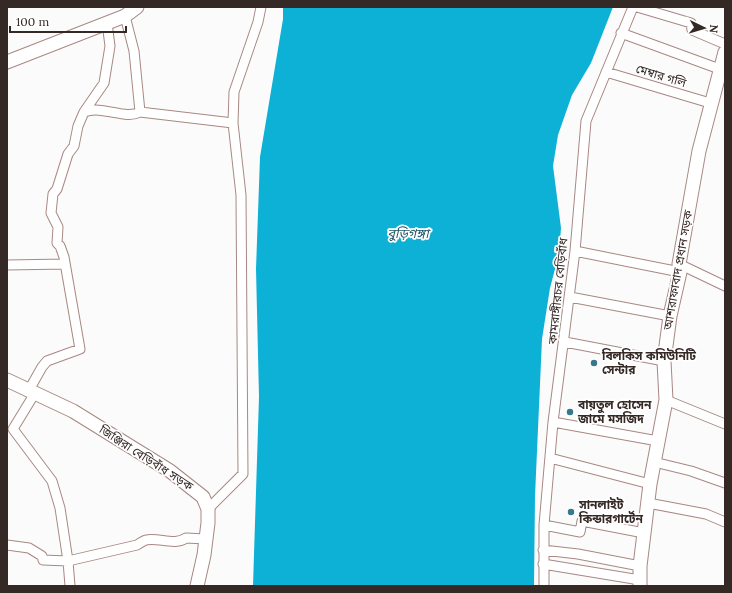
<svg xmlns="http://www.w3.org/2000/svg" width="732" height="593" font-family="Lora,'Noto Sans Bengali',serif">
	<rect width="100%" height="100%" fill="#fbfbfb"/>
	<!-- water -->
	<path fill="#0db1d6" d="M283,7H613L591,63L572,95L558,135L553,166L561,228L559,254L550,288L542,339L535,496L534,586H253L259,397L256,269L260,157L283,19Z"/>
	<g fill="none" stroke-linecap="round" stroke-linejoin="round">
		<defs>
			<path id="street" d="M637,7L691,23L692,30L725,44
				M621,33L725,71
				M606,72L710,103
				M84,112L104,83L110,46L107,23
				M140,112L233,123
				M575,251L680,272
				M679,264L725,286
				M7,265L65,264
				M570,297L670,316
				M565,342L664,361
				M29,390L42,367L47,361L80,349L64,257L60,246L57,243L58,227L51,213L53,194L57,189L68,154L74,146L78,126L84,112C103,105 125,120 140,112L134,51L125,16
				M35,393L13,429L52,481L60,508L68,561L137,545C140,543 143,541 146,540C158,537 175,546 186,538L206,539
				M666,400L725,424
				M553,422L658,441
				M550,458L650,484
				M654,462L691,471L725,483
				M648,503L706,514L725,522
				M208,509L243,474L241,195L233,123L234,92L258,22L261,7
				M544,525L580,532L582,521L644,533
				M7,545L29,548L42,556L43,560L68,561L70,586
				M543,550L578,554L640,566
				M543,564L640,580
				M544,586V525L553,422L575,251L586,121L633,7"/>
			<path id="secondary" d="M7,62L107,23L125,16L137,7
				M7,380L73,411L170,471L203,497L208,509V523L204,555L197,586
				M640,586V566L650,484L666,400L664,361L670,316L680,272L679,264L699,151L725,52"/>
		</defs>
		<!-- street casing -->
		<use href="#street" stroke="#a88882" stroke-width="11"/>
		<!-- secondary casing -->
		<use href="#secondary" stroke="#a88882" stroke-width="15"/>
		<!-- street -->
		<use href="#street" stroke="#fff" stroke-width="9"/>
		<!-- secondary -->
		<use href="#secondary" stroke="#fff" stroke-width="13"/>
	</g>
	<!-- markers -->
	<g fill="#38788c" stroke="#fff" stroke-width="1.5">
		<circle cx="594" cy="363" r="4"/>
		<circle cx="570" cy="412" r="4"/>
		<circle cx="571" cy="512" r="4"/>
	</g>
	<g text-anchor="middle" stroke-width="3.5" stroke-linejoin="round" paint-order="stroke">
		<!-- street labels -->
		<g font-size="12" fill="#352926" stroke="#fff">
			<text transform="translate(661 76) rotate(17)" y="4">মেম্বার গলি</text>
			<text transform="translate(678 270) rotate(-80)" y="4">আশরাফাবাদ প্রধান সড়ক</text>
			<text transform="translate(558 291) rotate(-84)" y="4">কামরাঙ্গীরচর বেড়িবাঁধ</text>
			<text transform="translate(146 458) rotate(33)" y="4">জিঞ্জিরা বেড়িবাঁধ সড়ক</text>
		</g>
		<!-- poi labels -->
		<g font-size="12" font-weight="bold" fill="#352926" stroke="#fff" text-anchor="start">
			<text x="602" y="360">বিলকিস কমিউনিটি<tspan x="602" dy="14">সেন্টার</tspan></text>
			<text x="578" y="409">বায়তুল হোসেন<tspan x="578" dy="14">জামে মসজিদ</tspan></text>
			<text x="579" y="509">সানলাইট<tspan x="579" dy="14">কিন্ডারগার্টেন</tspan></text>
		</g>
		<!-- water labels -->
		<g font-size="13" font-style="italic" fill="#1e5666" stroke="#fff">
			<text x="408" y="238">বুড়িগঙ্গা</text>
		</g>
	</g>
	<!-- border -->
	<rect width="732" height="593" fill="none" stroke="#352926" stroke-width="16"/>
	<!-- north arrow -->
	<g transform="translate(704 28) rotate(95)" stroke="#ffffff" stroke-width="3" paint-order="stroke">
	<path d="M0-3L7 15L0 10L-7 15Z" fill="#352926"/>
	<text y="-6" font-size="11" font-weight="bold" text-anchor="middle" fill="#352926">N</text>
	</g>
	<!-- scale -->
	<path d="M10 26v6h116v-6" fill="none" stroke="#352926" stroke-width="2"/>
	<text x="16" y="26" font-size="12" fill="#352926" stroke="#ffffff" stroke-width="3" paint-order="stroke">100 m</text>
</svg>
